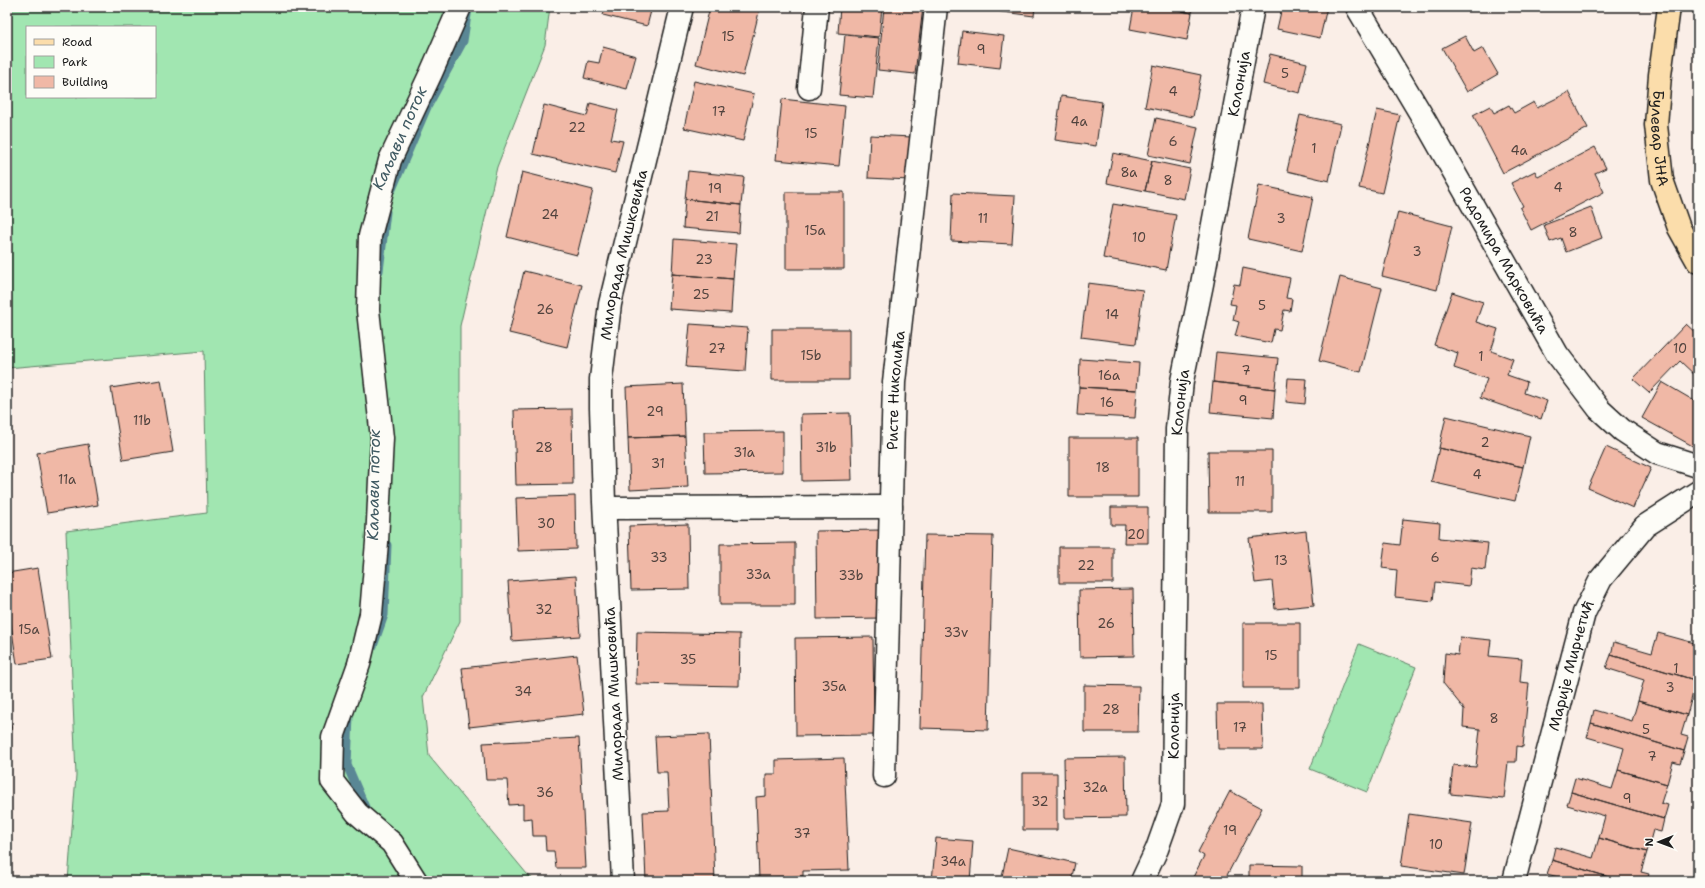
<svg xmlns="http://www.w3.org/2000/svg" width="1705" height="888" font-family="'Shantell Sans',sans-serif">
	<rect width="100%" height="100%" fill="#faeee7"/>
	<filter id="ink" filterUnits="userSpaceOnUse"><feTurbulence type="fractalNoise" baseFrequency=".025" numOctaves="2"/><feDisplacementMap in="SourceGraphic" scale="8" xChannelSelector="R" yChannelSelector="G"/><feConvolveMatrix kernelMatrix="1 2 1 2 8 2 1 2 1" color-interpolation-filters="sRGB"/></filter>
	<g filter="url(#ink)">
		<!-- green -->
		<path fill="#a1e6b1" stroke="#5e8166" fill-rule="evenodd" d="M7,7H550L545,45L497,167L460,326V621L423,697L429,756L527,874L535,881H68L76,775L66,531L207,513L204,351L7,368ZM27,27H155V97H27Z
			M1359,644L1416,667L1367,792L1310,769Z"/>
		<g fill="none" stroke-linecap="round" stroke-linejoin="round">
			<!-- stream -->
			<path stroke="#5a8795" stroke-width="9" d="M392,189L427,107L463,41L468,8
				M379,271L386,212
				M373,646L384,615L387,545
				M349,715L347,765L367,812"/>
		</g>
		<!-- building -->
		<path fill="#f0b8a6" stroke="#1c1c1c" d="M606,7H652L647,26L603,15Z
			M710,7L760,8L743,76L696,64Z
			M840,7H882L879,37L838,33Z
			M884,7H923L915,74L878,70Z
			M964,7H1035L1034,16Z
			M1134,7H1161L1192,13L1187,40L1130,29Z
			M1161,7H1193L1192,13Z
			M1282,7H1327L1320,38L1277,29Z
			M962,31L1004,36L1000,68L958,63Z
			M845,35L879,38L873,98L839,95Z
			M1465,36L1474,53L1483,48L1498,74L1467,92L1442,48Z
			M603,47L636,56L627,89L584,78L588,61L599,63Z
			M1270,54L1307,63L1300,93L1263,84Z
			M1153,65L1201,75L1193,117L1145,107Z
			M694,81L754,94L743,141L684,128Z
			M1569,92L1588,128L1503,173L1473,115L1490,106L1494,113L1509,105L1514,113L1534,102L1537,108Z
			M1061,96L1102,102L1096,146L1055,140Z
			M782,99L845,106L839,166L776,160Z
			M590,103L618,110L611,139L623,141L615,173L533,154L544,105L587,116Z
			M1377,110L1400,115L1382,193L1359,188Z
			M1300,115L1341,124L1329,181L1287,171Z
			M1156,118L1198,127L1190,164L1148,155Z
			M870,135L912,137L910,180L868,178Z
			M1595,147L1606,168L1595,173L1604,192L1531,230L1520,208L1523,206L1511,183L1535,171L1538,177Z
			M1113,153L1152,161L1145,191L1107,183Z
			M1152,161L1190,169L1184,199L1145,191Z
			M688,171L744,177L741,205L685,199Z
			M522,172L593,190L577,255L507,237Z
			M1259,185L1313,197L1302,251L1248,239Z
			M786,192H844V269H786Z
			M953,193L1015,196L1012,244L951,241Z
			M685,199L741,205L739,233L683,228Z
			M1113,204L1176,215L1166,270L1103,258Z
			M1591,207L1602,238L1566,252L1561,238L1550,242L1544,225Z
			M1398,212L1452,226L1437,290L1382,276Z
			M674,239L736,244L733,279L672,274Z
			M1243,268L1290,278L1286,298L1292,299L1290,311L1284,310L1280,330L1274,329L1271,343L1235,336L1239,322L1233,320L1236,305L1230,304L1234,284L1240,285Z
			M524,271L582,285L567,347L509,333Z
			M672,274L733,279L731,313L669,309Z
			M1340,277L1382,288L1361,372L1319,361Z
			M1088,283L1143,290L1136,344L1081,337Z
			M1452,292L1483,302L1476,322L1498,329L1491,351L1513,359L1507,375L1527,382L1524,393L1547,401L1541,419L1480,398L1487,379L1454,368L1458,353L1434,345Z
			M690,324L748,328L745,371L686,367Z
			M1686,324L1698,335V378L1680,361L1649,393L1633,379Z
			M772,329H849V380H772Z
			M1216,352L1278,358L1275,389L1213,382Z
			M1080,359L1139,363L1137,390L1079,387Z
			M1288,378L1307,379L1305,404L1286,402Z
			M161,380L173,452L123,460L111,388Z
			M1213,382L1275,389L1273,418L1210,412Z
			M1662,382L1698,403V449L1642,418Z
			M683,384L685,436L628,438L626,387Z
			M1079,387L1137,390L1135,418L1077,415Z
			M572,409L573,484L516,485L514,410Z
			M850,413L852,480L802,481L801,414Z
			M1446,416L1530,436L1523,467L1439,448Z
			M783,431V472L705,473L704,432Z
			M685,436L688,487L630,490L628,438Z
			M1069,438H1138V497H1069Z
			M88,444L98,505L47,513L37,453Z
			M1606,447L1651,468L1633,508L1588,488Z
			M1439,448L1523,467L1515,501L1431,482Z
			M1208,451H1272V512H1209Z
			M575,496L576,549L518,551L516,498Z
			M1111,507H1148V543H1124L1125,525H1111Z
			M1403,519L1440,523L1439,538L1488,543L1485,570L1471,568L1469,586L1435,582L1433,601L1395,597L1397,570L1382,568L1385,543L1400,545Z
			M688,524L689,589L631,590L629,526Z
			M881,530V618L817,619L816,531Z
			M1306,531L1314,605L1275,609L1272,581L1255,583L1249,538Z
			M925,535L993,536L988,730L920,728Z
			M795,543V605H720V544Z
			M1059,547H1113V583H1059Z
			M38,568L52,659L17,664L7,599V573Z
			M576,576L580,636L512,641L508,581Z
			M1133,589L1134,656L1080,657L1079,590Z
			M1243,623H1300V688H1243Z
			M637,632L740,634L739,686L636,684Z
			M1658,633L1698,644V681L1611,655L1614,642L1652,653Z
			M873,637L874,735L796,736L795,638Z
			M1460,637L1491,640L1489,656L1522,659L1520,682L1529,683L1523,747L1517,746L1516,762H1508L1504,799L1450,794L1453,765L1476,767L1480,729L1463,727L1464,709L1443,683L1445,653L1458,655Z
			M577,655L584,714L469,727L462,668Z
			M1611,655L1698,681V695L1693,693L1687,715L1638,701L1644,680L1606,668Z
			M1084,685L1139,686L1138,732H1084Z
			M1638,701L1687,715L1681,735L1688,737L1684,751L1591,723L1594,710L1632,721Z
			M1217,704H1262L1263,749H1218Z
			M7,705L12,730L7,731Z
			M1591,723L1684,751L1680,764L1673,762L1667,784L1618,770L1624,748L1587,737Z
			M709,734L715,881H646L643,812L669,811L667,772H657L655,736Z
			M579,738L586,868H556L554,851H546L545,836H533L532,818L523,819V804L509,805L507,780H486L483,743Z
			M1125,757L1126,817L1065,818L1064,758Z
			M844,758L849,870L803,871V876L759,878L756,797L766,796V774H776V760Z
			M1618,770L1667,784L1661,803L1668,805L1664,819L1571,792L1575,778L1612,789Z
			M1023,773H1057V830H1023Z
			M1230,791L1262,808L1224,881H1191L1204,856L1198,852Z
			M1571,792L1664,819L1661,832L1653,830L1647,852L1599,838L1605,816L1567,805Z
			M1409,814L1472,823L1464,875L1401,866Z
			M936,838L973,841L970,881H932Z
			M1599,838L1647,852L1641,872L1649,874L1647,881H1622L1552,860L1555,847L1593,858Z
			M1008,848L1075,863L1071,881H1001Z
			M1552,860L1622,881H1573L1547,874Z
			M1249,865L1302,866V881H1249Z"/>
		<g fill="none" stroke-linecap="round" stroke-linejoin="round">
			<defs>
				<g id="minor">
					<path id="s1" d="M1357,7L1425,121L1557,354L1599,409L1622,430L1657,453L1698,466"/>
					<path d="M809,88L817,7"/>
					<path d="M605,508L891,507"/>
					<path id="s2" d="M884,776L894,382L936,7"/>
					<path d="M416,881L392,843L357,813L332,781L333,737L359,664L371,614L377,542L382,438L368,310L370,236L390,160L431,73L460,7"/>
					<path id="s3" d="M623,881L604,502L601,408V379L610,304L682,7"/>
					<path id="s4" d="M1142,881L1157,849L1173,804L1177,429L1182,381L1202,284L1253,7"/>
					<path id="s5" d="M1514,881L1584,613L1601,579L1645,526L1698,492"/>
				</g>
				<g id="major">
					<path id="s6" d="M1669,7L1660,75L1656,125L1662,180L1679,228L1698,262"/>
				</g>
			</defs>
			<!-- minor casing -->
			<use href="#minor" stroke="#1c1c1c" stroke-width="25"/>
			<!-- major casing -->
			<use href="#major" stroke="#1c1c1c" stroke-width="25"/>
			<!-- minor -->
			<use href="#minor" stroke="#fdfcf7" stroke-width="22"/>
			<!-- major -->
			<use href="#major" stroke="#fbddab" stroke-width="22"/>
		</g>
	</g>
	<g text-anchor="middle" stroke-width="3" stroke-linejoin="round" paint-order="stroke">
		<!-- number labels -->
		<g font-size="13" fill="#51433e">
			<text x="728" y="41">15</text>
			<text x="981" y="54">9</text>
			<text x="1285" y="78">5</text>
			<text x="1173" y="96">4</text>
			<text x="719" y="116">17</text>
			<text x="1079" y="126">4a</text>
			<text x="577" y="132">22</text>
			<text x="811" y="138">15</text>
			<text x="1173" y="146">6</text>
			<text x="1314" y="153">1</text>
			<text x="1519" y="155">4a</text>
			<text x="1129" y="177">8a</text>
			<text x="1168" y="185">8</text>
			<text x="1558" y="192">4</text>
			<text x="715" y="193">19</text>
			<text x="550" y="219">24</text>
			<text x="712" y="221">21</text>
			<text x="983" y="223">11</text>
			<text x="1281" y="223">3</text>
			<text x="815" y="235">15a</text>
			<text x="1573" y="237">8</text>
			<text x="1139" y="242">10</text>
			<text x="1417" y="256">3</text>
			<text x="704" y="264">23</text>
			<text x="701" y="299">25</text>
			<text x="1262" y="310">5</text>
			<text x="545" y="314">26</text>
			<text x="1112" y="319">14</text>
			<text x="717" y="353">27</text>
			<text x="1680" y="353">10</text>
			<text x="811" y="360">15b</text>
			<text x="1481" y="361">1</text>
			<text x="1246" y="375">7</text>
			<text x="1109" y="380">16a</text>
			<text x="1243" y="405">9</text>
			<text x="1107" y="407">16</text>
			<text x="655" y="416">29</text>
			<text x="142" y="425">11b</text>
			<text x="1485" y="447">2</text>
			<text x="544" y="452">28</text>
			<text x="826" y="452">31b</text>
			<text x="744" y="457">31a</text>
			<text x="658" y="468">31</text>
			<text x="1103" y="472">18</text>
			<text x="1477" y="479">4</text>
			<text x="67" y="484">11a</text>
			<text x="1240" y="486">11</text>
			<text x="546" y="528">30</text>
			<text x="1136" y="539">20</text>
			<text x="659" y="562">33</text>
			<text x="1435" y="562">6</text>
			<text x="1281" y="565">13</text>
			<text x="1086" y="570">22</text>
			<text x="758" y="579">33a</text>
			<text x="851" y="580">33b</text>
			<text x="544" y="614">32</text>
			<text x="1106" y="628">26</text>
			<text x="29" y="634">15a</text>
			<text x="956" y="637">33v</text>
			<text x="1271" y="660">15</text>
			<text x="688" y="664">35</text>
			<text x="1676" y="673">1</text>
			<text x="834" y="691">35a</text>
			<text x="1670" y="692">3</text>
			<text x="523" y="696">34</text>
			<text x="1111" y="714">28</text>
			<text x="1494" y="723">8</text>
			<text x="1240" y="732">17</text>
			<text x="1646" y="734">5</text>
			<text x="1652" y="761">7</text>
			<text x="1095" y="792">32a</text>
			<text x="545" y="797">36</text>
			<text x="1627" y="803">9</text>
			<text x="1040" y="806">32</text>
			<text x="1230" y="835">19</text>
			<text x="802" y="838">37</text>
			<text x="1436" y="849">10</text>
			<text x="953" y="866">34a</text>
		</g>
		<!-- street labels -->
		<g font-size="15" fill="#1c1c1c" stroke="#fdfcf7">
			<text dy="5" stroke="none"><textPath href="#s4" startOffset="809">Колонија</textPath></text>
			<text dy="5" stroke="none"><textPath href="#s6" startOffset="132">Булевар ЈНА</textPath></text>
			<text dy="5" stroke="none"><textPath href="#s3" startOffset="629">Милорада Мишковића</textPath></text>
			<text dy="5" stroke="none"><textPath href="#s1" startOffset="293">Радомира Марковића</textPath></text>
			<text dy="5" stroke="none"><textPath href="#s2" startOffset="386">Ристе Николића</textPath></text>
			<text dy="5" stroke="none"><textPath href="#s4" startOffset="485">Колонија</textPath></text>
			<text dy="5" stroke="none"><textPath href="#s5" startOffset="223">Марије Мирчетић</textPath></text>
			<text transform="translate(614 694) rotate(-93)" y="5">Милорада Мишковића</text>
			<text dy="5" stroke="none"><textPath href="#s4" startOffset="161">Колонија</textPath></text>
		</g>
		<!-- water labels -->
		<g font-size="16" font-style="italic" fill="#405a62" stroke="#fdfcf7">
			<text transform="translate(399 138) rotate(-66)" y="6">Каљави поток</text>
			<text transform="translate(373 485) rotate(-89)" y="6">Каљави поток</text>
		</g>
	</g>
	<!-- margin -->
	<rect width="1705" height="888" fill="none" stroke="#fdfcf7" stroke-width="24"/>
	<rect x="12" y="12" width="1681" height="864" fill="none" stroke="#1c1c1c" stroke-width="1.5" filter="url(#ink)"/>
	<!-- legend -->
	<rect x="26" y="26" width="130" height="72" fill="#fdfcf7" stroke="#a3a29f"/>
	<rect x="34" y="39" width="20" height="6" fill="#fbddab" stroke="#a3a29f"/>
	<text x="62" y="46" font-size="12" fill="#1c1c1c">Road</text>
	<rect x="34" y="56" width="20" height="12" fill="#a1e6b1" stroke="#a3a29f"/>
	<text x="62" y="66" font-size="12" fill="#1c1c1c">Park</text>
	<rect x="34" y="76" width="20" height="12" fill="#f0b8a6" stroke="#a3a29f"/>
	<text x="62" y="86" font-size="12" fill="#1c1c1c">Building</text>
	<!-- north arrow -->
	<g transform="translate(1659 842) rotate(269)" stroke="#fdfcf7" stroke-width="3" paint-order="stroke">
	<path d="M0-3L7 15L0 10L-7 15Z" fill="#1c1c1c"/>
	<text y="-6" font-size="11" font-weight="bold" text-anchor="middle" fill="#1c1c1c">N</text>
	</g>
</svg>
